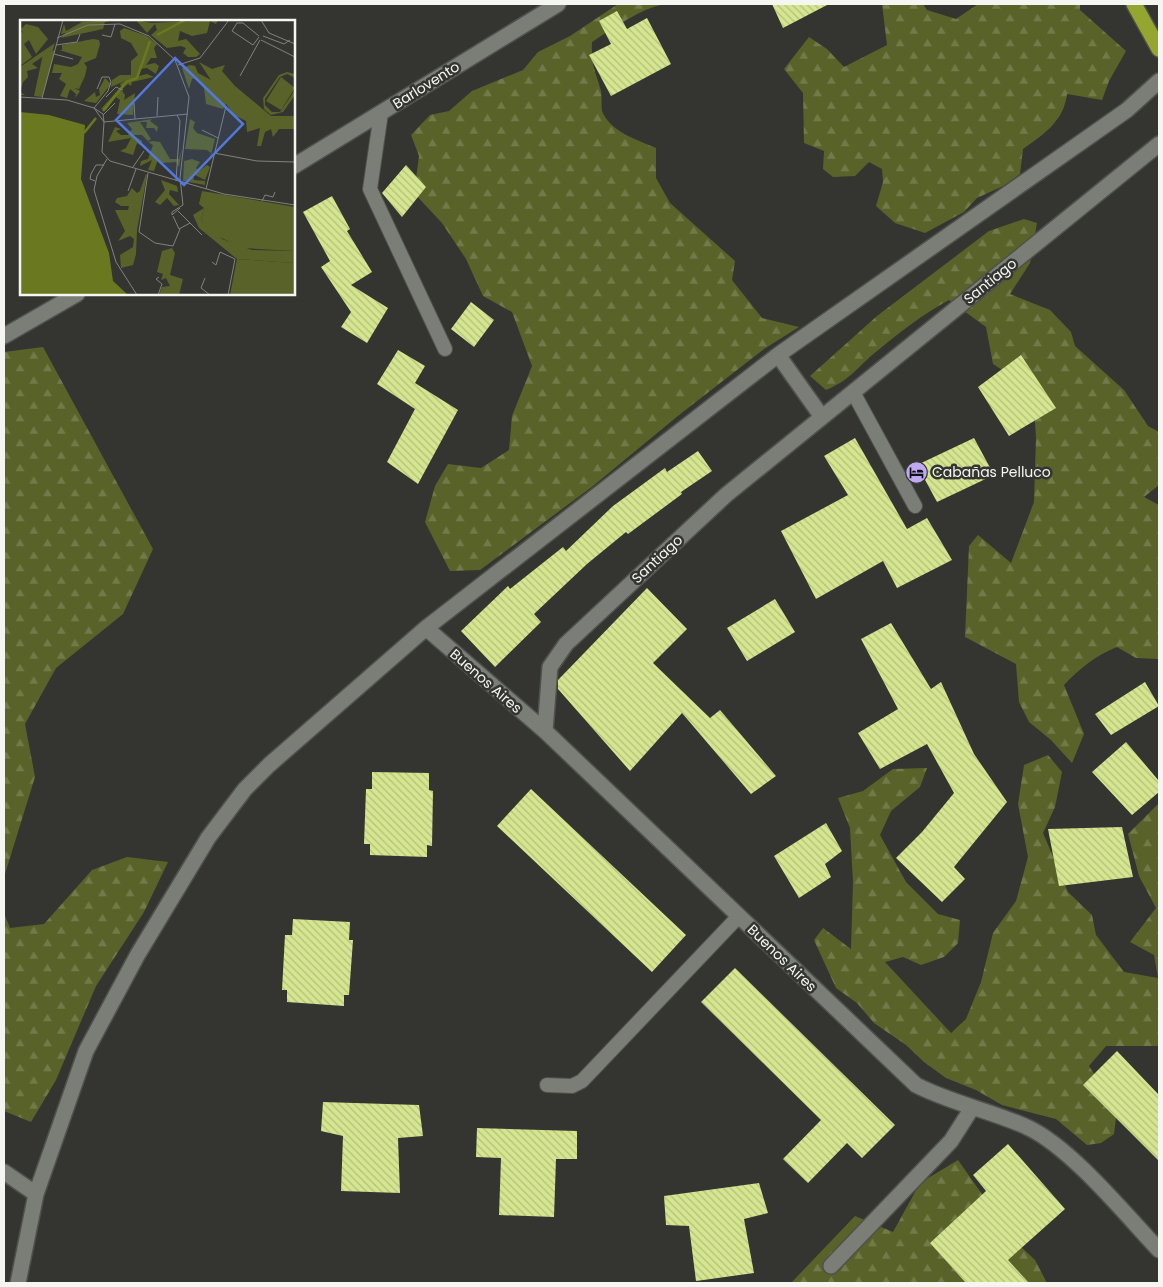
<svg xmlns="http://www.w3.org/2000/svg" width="1163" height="1287" font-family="Poppins,sans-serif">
	<defs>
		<pattern id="forest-firs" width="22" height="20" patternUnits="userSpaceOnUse" patternTransform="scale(1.25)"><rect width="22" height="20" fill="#596329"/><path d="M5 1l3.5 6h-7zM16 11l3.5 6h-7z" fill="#717a48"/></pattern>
		<pattern id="building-back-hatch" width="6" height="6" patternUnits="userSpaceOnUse" patternTransform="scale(1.25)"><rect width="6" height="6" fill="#d5e68f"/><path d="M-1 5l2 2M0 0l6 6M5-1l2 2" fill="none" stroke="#b2bf7e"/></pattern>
	</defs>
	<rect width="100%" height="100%" fill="#343530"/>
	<!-- forest -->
	<path fill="url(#forest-firs)" d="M618,4H664C638,10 615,27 592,42C591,66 595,69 601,91C602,97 601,105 602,111C610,132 638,140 656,148V178L670,203L735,261L732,280L762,318L799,327L764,349L679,415L593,486L480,570L450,571L425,522L435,486L448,464L481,468L509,450L512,416L532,366L512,312L483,296L466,259L442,223L414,193L419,156L411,135L430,115L449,111L472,91L523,70L538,52L570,36Z
		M882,4H923L927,10L956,19L978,4H1080V10L1126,51L1109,81L1102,100L1067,94C1064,121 1043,135 1023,149L1020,174L1003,186L977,198L964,212L925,233L895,223L876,206L883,182L882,169L869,162L855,176L833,177L823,169L824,151L804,143L803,93L784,69L809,37L827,49L844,67L887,45Z
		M1024,219L1037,223L1030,263L1010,294L1050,310L1071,332L1075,346L1124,390L1148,426L1159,432V485L1144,497L1159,505V659L1136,658L1117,647C1095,656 1080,668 1064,685L1084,734L1072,763L1051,740L1029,722L1019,702L1016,664L965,637L969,546L978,535L1011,563L1034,502L1036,438L1033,390L993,364L986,327L949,300C923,314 900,332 877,351C856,368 852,379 826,390L810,376L877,316L989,231Z
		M43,347L153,549L123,614L56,668L25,724L35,777L4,877V352Z
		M1048,755L1062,772L1055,807L1043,833L1068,892L1092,915L1096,935L1124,972L1158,978L1154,955L1130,942L1156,908L1139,876L1128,834L1159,803V1046H1106L1089,1066L1117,1109L1114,1134L1101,1143L1087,1145L1056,1119L1002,1105L976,1090L946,1078L924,1062L906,1045L874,1023L857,1003L836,988L814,940L823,928L851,949L853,882L850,828L838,798L863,791L893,769L927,768L920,787L891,811L880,835L906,882L938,914L960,920L958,943L944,957L921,965L903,957L885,962L951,1033L966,1019L981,982L993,933L1016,901L1028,857L1018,804L1024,765Z
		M127,857L168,862L144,912L96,986L56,1080L31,1122L4,1111V913L10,928L44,924L92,870Z
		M958,1160L984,1197L1003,1230L1035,1260L1047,1283H791L855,1216L893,1232L920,1183Z"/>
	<!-- building -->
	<path fill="url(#building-back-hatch)" d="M772,4H829L783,28Z
		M617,11L627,29L647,18L671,64L611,96L589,55L611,44L599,21Z
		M406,165L426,187L402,217L382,193Z
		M332,196L350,229L347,231L372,272L351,285L388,308L367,343L341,327L351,312L321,267L330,261L303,212Z
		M471,302L494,320L474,347L451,329Z
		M398,350L425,366L415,383L458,410L418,484L387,462L415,409L377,384Z
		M1021,355L1056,408L1009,436L978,387Z
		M855,438L907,529L927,518L952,560L897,588L883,561L816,599L781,531L848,495L824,456Z
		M974,438L994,475L937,502L917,465Z
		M698,451L712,471L681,492L682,494L628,534L626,532L587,564L534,614L541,622L495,667L461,631L508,586L510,589L563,547L566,551L613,506L665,468L667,472Z
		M647,588L687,629L653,663L710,718L720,710L776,776L751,794L682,713L630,771L558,689V680Z
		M775,599L795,632L747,661L727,628Z
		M891,623L931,689L941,682L974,754L1007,802L954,867L965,879L942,902L896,858L922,832L954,793L927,744L880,769L858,733L898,709L861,639Z
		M1145,682L1159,706L1111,735L1095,714Z
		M1126,742L1159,781V792L1132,815L1092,772Z
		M372,772L429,773V790L433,791L432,846L427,845V857L370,855V844H364L366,789H372Z
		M531,789L686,935L652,972L497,826Z
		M826,823L842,851L825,864L831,877L799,898L774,856Z
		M1122,827L1133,877L1059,886L1048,829Z
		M293,919L350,922L349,940H353L349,995H344V1006L287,1002V990H282L285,935H292Z
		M735,968L895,1125L862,1158L847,1143L808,1183L783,1159L821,1120L701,1002Z
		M1117,1051L1159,1095V1161L1083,1085Z
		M323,1102L419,1105L423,1136L398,1138L400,1193L341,1191L343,1136L321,1131Z
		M477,1128L577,1131V1159H556L554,1217L499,1215L501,1158L476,1157Z
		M1008,1144L1065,1209L1008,1260L1029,1283H966L930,1243L986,1191L973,1175Z
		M759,1183L768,1213L744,1219L754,1273L696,1281L689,1226L666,1225L664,1196Z"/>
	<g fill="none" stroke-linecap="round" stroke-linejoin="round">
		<defs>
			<path id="lane" d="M381,113L370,189L445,349
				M853,392L915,506
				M547,1085L572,1086L582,1081L739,916"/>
			<path id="street" d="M294,166L558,4
				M4,336L77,294
				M778,355L822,417
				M426,628L545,731L916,1085C953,1104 993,1111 1029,1128C1072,1149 1125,1214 1159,1250
				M545,731L550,667L566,644L726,495L1159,144
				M4,1172L36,1194
				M831,1266L951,1141L972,1108
				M18,1283L36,1194L86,1051L138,954L208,838L245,789L269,765L426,628L778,355L1127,110L1159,81"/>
			<path id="highway" d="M1134,4L1159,49"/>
		</defs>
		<!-- lane casing -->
		<use href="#lane" stroke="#4f514c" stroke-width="16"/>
		<!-- street casing -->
		<use href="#street" stroke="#4f514c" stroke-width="18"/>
		<!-- highway casing -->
		<use href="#highway" stroke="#4f514c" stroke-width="18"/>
		<!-- lane -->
		<use href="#lane" stroke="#7b7d77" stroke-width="14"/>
		<!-- street -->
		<use href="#street" stroke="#7b7d77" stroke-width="15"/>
		<!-- highway -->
		<use href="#highway" stroke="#94a62f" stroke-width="15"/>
	</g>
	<!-- icons -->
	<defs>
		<symbol id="hotel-disc" viewBox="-11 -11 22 22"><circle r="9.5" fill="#bfa8f4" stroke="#343530"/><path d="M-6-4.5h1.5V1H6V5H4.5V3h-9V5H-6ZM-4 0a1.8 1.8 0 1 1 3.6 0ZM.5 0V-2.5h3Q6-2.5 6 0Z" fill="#111"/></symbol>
	</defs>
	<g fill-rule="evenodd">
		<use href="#hotel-disc" x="904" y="460" width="25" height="25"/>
	</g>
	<g text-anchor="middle" stroke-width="5" stroke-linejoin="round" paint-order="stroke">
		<!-- street labels -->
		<g font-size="14" fill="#f5f5f2" stroke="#343530">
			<text transform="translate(426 85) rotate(-32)" y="5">Barlovento</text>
			<text transform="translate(990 281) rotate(-39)" y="5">Santiago</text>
			<text transform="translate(657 559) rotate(-43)" y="5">Santiago</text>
			<text transform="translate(486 681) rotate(41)" y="5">Buenos Aires</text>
			<text transform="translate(782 958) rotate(44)" y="5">Buenos Aires</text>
		</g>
		<!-- poi labels -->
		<g font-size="14" fill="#f5f5f2" stroke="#343530" text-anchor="start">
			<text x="932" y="477">Cabañas Pelluco</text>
		</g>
	</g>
	<!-- overview -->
	<g transform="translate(20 20)">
		<rect width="275" height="275" fill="#343530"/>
		<path d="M35,30L22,77L14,76L23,34ZM182,171L275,187L274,231L223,228L195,215L181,200L184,188L179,184ZM217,239L275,243V275H210Z" fill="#596329"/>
		<path d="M94,0L85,2L83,9L41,18L46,13L41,14L44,4L46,11L62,2ZM116,0L131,3L198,0L196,4L190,1L187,13L172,16L160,11L158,21L166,19L169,22L180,34L176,37H168L163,33L166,28L161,26L147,28L131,15L137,10L135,4L127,13ZM6,4L18,7L28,19L16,34L9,20L4,24L12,37L0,46V11L3,13L1,9ZM104,8L127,16L137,24L134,28L137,38H131L126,45L135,43L139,46L136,54L127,48L120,49L119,56L127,54L134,57L112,62L111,66L108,64L102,69L100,64L107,60L91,67L92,60L100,55H111V41L118,35L111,23L101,18L100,11ZM73,19L79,20L80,24L76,38L64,43L67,47L65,56L59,69L54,68L60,71L58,74L55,78L56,74L50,69L47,78L40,76L46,64L39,59L42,53H32L34,44L51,47L58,44L62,37L39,30H42V25ZM35,23L31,35V31L12,44L18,48L7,51L8,57L3,62L0,72L5,75H0V47ZM179,42L192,49L205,45L202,51L215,66L251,96H275V109H259L253,117L251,109L245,112L241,126H237L240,108L227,112L226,101L214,95L206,84L203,89L186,84L184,68L176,58L172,59L169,69L162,48L170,45L175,46L178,53L191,60ZM85,58L91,64L76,83L64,81L75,72L76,77L80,75L79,69ZM100,68L105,75L104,80L115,73L113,95L97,94L100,80L96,77L86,90L81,89ZM132,99L130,101L138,107L137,112L134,108H126L127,102H120L131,119L128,121L122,115H113L122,121V126L117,123L113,135L100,131L106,128L111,118L88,122L95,107L101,109L96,111L101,115H108L112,109L107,103ZM170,99L175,102L173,108L177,113L195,119L189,143L191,133L187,130L165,129ZM133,121L140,122L150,139H159L162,128L159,147L156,142L141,143L138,139L134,151L128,150L132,140L120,146L121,141L128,139L133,125L128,122ZM172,139L180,142L176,148L179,151L187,145L190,147L185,160L173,154L174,160L185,161V165L163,161L164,141ZM126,154L127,155L117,210L116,234L113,245L101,248L100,235L113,227L114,219L110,216L98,221L105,211L95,190H108L109,186H101L95,182L97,178L107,176L112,168L117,173L120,171ZM141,160L157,166L158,172L150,170L149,174L159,185L154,186L147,178L140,185L135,182L145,170ZM184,188L181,200L202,219L232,230L275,231V243L217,239L179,208L173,195ZM152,228L155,233L150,255L163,259L159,275H139L142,267L150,266L146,258L141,260L143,254L137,252L142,231Z" fill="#596329"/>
		<path d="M267,52L275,54V58L267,54L260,57L245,79V85L252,92H260L275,70V75L263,92L251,95L244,89L243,78L259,55ZM261,57L275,68L261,90L246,81Z" fill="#596329"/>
		<path d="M0,92L29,95L65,105L61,159L89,233L93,261L108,275H0Z" fill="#6a781f"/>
		<path fill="none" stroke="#6a781f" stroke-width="2.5" d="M137,15L165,0M83,91L106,62L117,58L130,21M64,113L76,98"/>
		<path fill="none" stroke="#81827e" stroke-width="1" d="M241,0L249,13L275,24M82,15L91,17L95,4M243,16L264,24L270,20M239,17L233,25L212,11L217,3H223L239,16M37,18L68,5L100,4L129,16L155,40L169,77L160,158L163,185L152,192V195L160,188M241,20L275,37M36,25L57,22L60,14M34,34L53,39M158,45L180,38L209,0M220,56L240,20M77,69L82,57H89L91,62L88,71L74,88L83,94L84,102L168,94M0,77L47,80L74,88L84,102L82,132L90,141L204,174L275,185M86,77L96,67L103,70M22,78L43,0M114,83L115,99M83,95L95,83M137,96L138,77M182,110L198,118M194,133L237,141L275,142M87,139L77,156L74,170L96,242L117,275M113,147L124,131M128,153L119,212L135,223L153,226L160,209M75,161L70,159L71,154L76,145H84M156,161L160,101L157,95M186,169L206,86M108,171L116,149M242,181L245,175L253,177L255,172M158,191L182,215M153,196L159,209L170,203M192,242L196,245L200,232L215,239L208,275M185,258L181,268L190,275M138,275L142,264L136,259L139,257"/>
		<path fill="#5378de" fill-opacity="0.15" stroke="#5378de" stroke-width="2.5" d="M155,38L223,104L164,165L96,100Z"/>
		<rect width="275" height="275" fill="none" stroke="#f5f5f2" stroke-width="2.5"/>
	</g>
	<!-- border -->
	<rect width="1163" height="1287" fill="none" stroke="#f5f5f2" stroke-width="10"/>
</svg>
